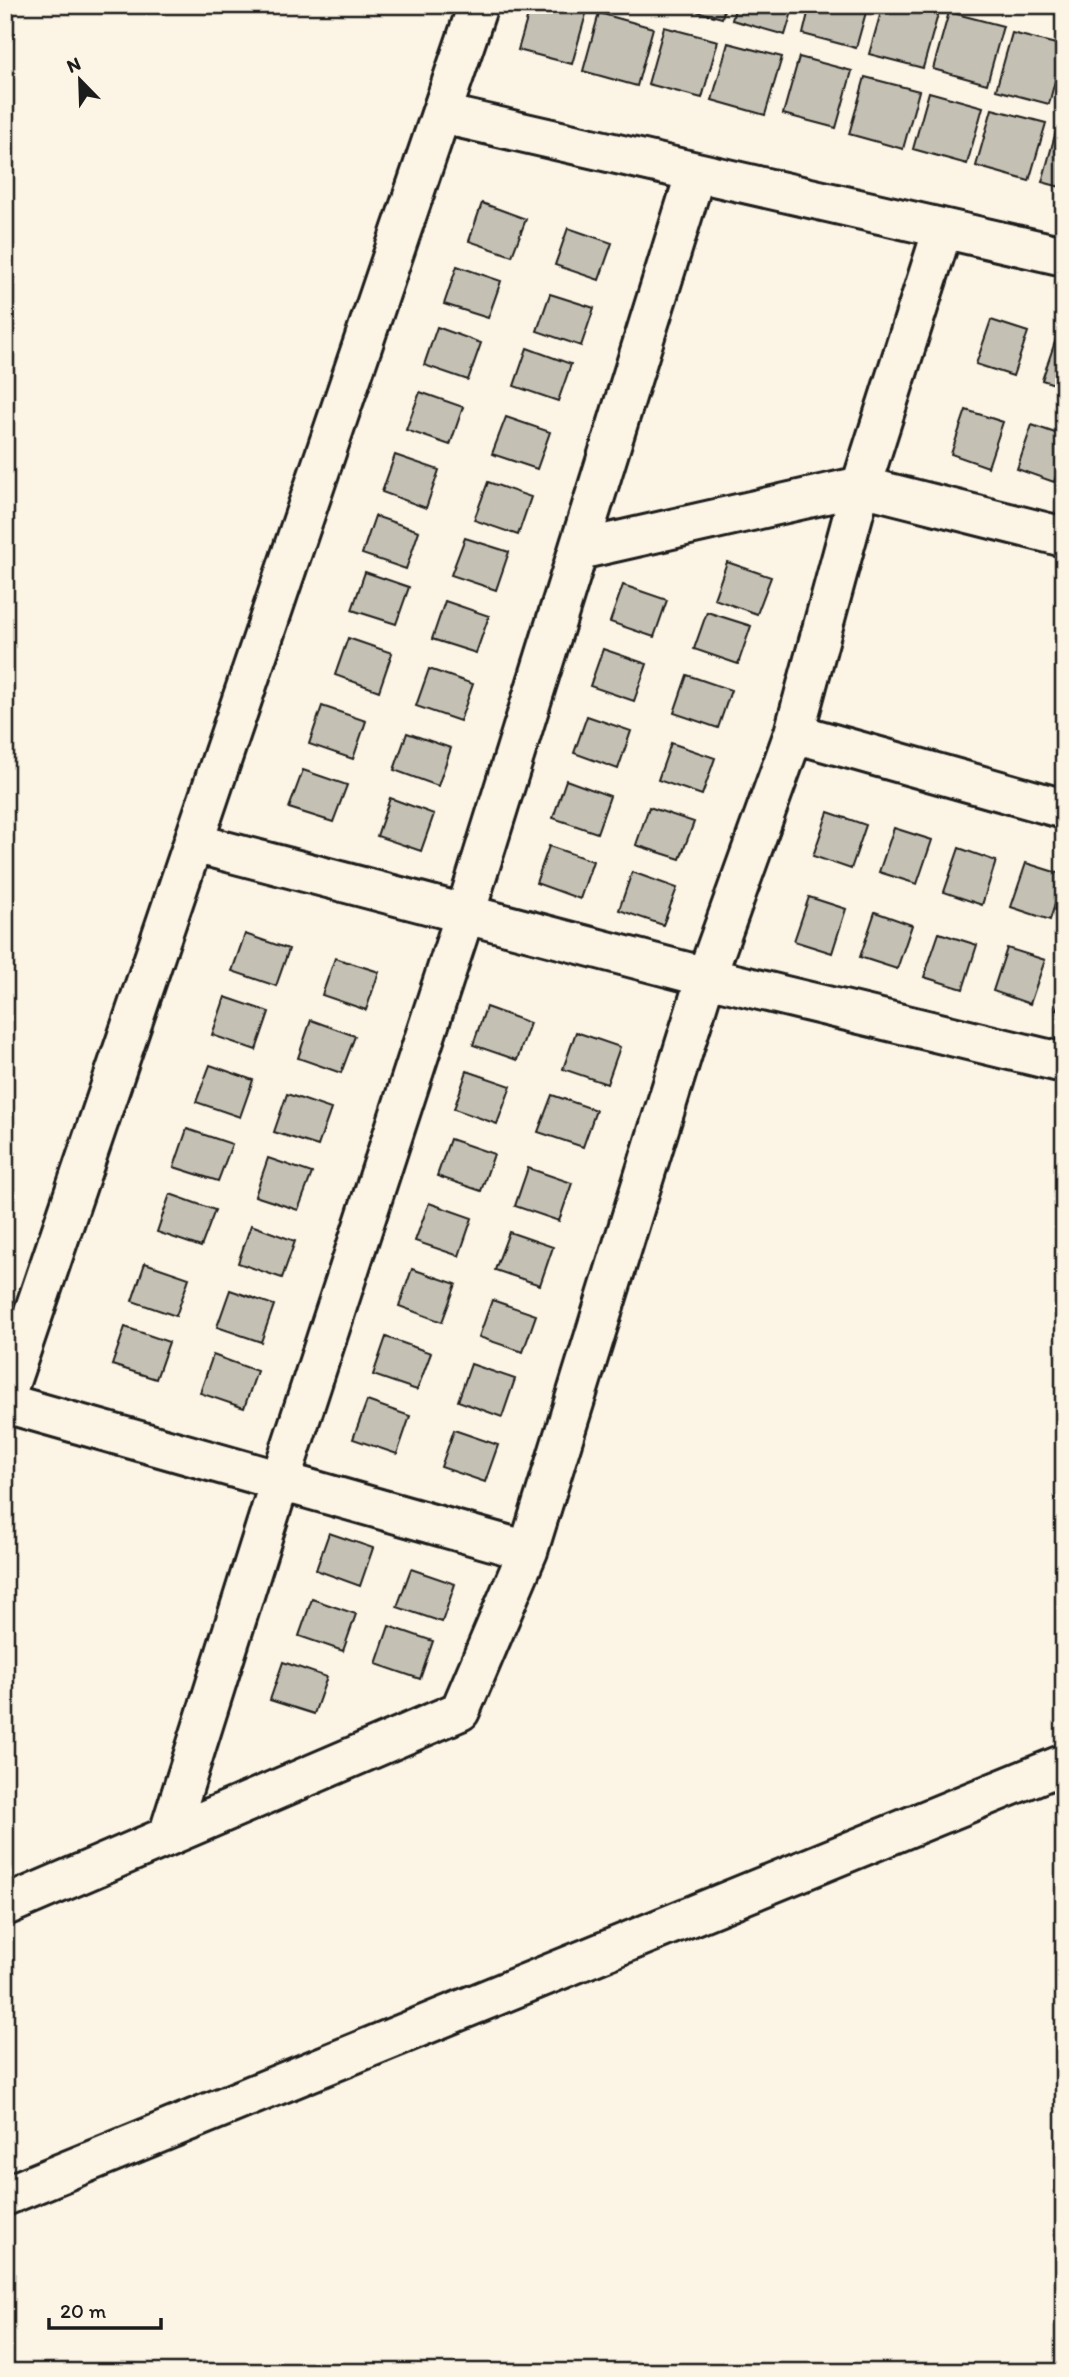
<svg xmlns="http://www.w3.org/2000/svg" width="1069" height="2377" font-family="Itim,sans-serif">
	<rect width="100%" height="100%" fill="#fcf5e5"/>
	<filter id="ink" filterUnits="userSpaceOnUse"><feTurbulence type="fractalNoise" baseFrequency=".0143" numOctaves="2"/><feDisplacementMap in="SourceGraphic" scale="14" xChannelSelector="R" yChannelSelector="G"/><feConvolveMatrix kernelMatrix="1 2 1 2 8 2 1 2 1" color-interpolation-filters="sRGB"/></filter>
	<g filter="url(#ink)">
		<!-- building -->
		<path fill="#c4c0b3" stroke="#1c1c1c" stroke-width="2" d="M531,5L588,7L572,64L518,50Z
			M673,5H725L722,18Z
			M736,5H794L785,35L732,20Z
			M810,5H868L856,48L803,34Z
			M883,5H917L939,11L923,68L869,54Z
			M949,12L1003,26L987,84L933,69Z
			M599,13L653,28L637,86L583,71Z
			M664,27L718,41L702,98L648,84Z
			M1012,33L1064,46L1049,104L996,90Z
			M728,43L782,57L765,115L712,100Z
			M799,57L852,71L836,128L783,114Z
			M865,77L919,91L903,149L849,134Z
			M929,92L983,107L967,164L913,149Z
			M992,109L1046,123L1029,181L976,166Z
			M1058,124L1064,126V188L1042,182Z
			M482,203L526,219L512,256L469,241Z
			M568,228L612,243L599,280L555,265Z
			M457,266L501,281L488,318L444,304Z
			M550,294L594,308L581,346L537,331Z
			M991,320L1028,332L1013,376L976,364Z
			M437,327L481,343L468,380L424,365Z
			M1057,336L1064,338V387L1042,380Z
			M527,348L571,364L558,401L514,386Z
			M420,392L463,407L450,445L406,430Z
			M966,410L1003,422L988,467L951,454Z
			M506,417L550,432L537,469L492,454Z
			M1032,425L1064,436V455L1054,482L1017,469Z
			M395,455L439,470L426,508L382,492Z
			M488,482L531,497L518,535L474,520Z
			M375,516L419,531L406,569L362,554Z
			M465,538L509,552L496,590L451,575Z
			M727,562L771,577L757,614L714,599Z
			M365,572L409,587L396,624L352,610Z
			M623,585L667,600L654,637L610,622Z
			M445,601L489,616L476,653L432,639Z
			M707,612L751,626L738,664L694,649Z
			M348,638L392,653L379,691L335,675Z
			M603,649L647,664L634,701L590,686Z
			M429,669L473,684L460,721L416,706Z
			M687,675L731,690L718,728L674,713Z
			M322,706L366,721L353,759L309,744Z
			M587,716L631,731L618,769L574,753Z
			M407,733L451,748L438,786L394,770Z
			M671,743L715,758L702,795L658,780Z
			M303,770L347,785L333,822L289,808Z
			M566,780L610,796L597,833L553,818Z
			M390,798L434,814L421,851L377,836Z
			M649,807L694,822L680,859L636,845Z
			M828,812L866,825L851,869L813,856Z
			M894,828L932,840L917,884L879,872Z
			M549,846L593,861L580,899L536,883Z
			M959,848L996,861L982,905L944,892Z
			M1026,863L1064,875L1050,920L1011,907Z
			M632,872L677,888L663,925L619,910Z
			M809,897L846,909L832,953L794,941Z
			M875,912L912,925L897,969L860,957Z
			M939,933L977,945L963,989L924,977Z
			M245,934L289,949L276,986L232,971Z
			M1007,948L1045,960L1030,1004L993,991Z
			M335,958L379,972L366,1010L322,995Z
			M1064,989V1012L1056,1010Z
			M225,997L269,1012L256,1050L212,1035Z
			M486,1007L530,1023L517,1060L473,1045Z
			M311,1020L355,1036L341,1073L298,1058Z
			M576,1032L620,1047L607,1084L563,1069Z
			M210,1065L253,1080L240,1117L196,1102Z
			M467,1071L511,1086L497,1124L454,1109Z
			M287,1094L331,1109L318,1146L274,1132Z
			M552,1095L596,1110L583,1147L538,1132Z
			M187,1129L232,1144L218,1181L174,1167Z
			M450,1139L494,1154L481,1191L437,1176Z
			M268,1158L312,1173L298,1210L255,1196Z
			M528,1168L572,1183L559,1221L515,1206Z
			M170,1194L215,1210L201,1247L157,1232Z
			M429,1203L472,1218L459,1256L415,1241Z
			M251,1225L295,1241L282,1278L238,1263Z
			M509,1232L553,1247L540,1285L495,1270Z
			M145,1263L189,1278L176,1316L132,1301Z
			M412,1269L456,1284L442,1322L399,1306Z
			M230,1290L274,1305L261,1342L217,1327Z
			M492,1300L536,1315L523,1352L479,1337Z
			M125,1327L169,1342L156,1379L112,1365Z
			M386,1337L431,1353L417,1390L373,1375Z
			M213,1355L257,1371L244,1408L200,1393Z
			M471,1364L515,1379L502,1417L458,1401Z
			M367,1401L410,1416L397,1454L353,1439Z
			M454,1430L498,1445L485,1482L441,1467Z
			M329,1533L373,1548L360,1586L316,1570Z
			M411,1569L455,1584L442,1622L397,1607Z
			M312,1599L356,1614L343,1651L299,1636Z
			M389,1626L433,1641L420,1679L376,1664Z
			M283,1662L327,1677L314,1714L270,1700Z"/>
		<g fill="none" stroke-linecap="round" stroke-linejoin="round">
			<defs>
				<path id="minor" d="M442,114L1064,256
					M579,550L861,486L1064,537
					M794,733L1064,809
					M194,843L706,977L1064,1063
					M5,1397L478,5
					M5,1403L528,1551
					M168,1836L280,1481L465,914L696,172
					M5,1906L460,1711L528,1551L706,977L794,733L861,486L943,229
					M5,2196L1064,1764"/>
			</defs>
			<!-- minor casing -->
			<use href="#minor" stroke="#1c1c1c" stroke-width="44"/>
			<!-- minor -->
			<use href="#minor" stroke="#fcf5e5" stroke-width="38"/>
		</g>
	</g>
	<!-- margin -->
	<rect width="1069" height="2377" fill="none" stroke="#fcf5e5" stroke-width="28"/>
	<rect x="14" y="14" width="1041" height="2349" fill="none" stroke="#1c1c1c" stroke-width="2.5" filter="url(#ink)"/>
	<!-- north arrow -->
	<g transform="translate(80 80) rotate(337)" stroke="#fcf5e5" stroke-width="5" paint-order="stroke">
	<path d="M0-5L12 26L0 18L-12 26Z" fill="#1c1c1c"/>
	<text y="-10" font-size="19" font-weight="bold" text-anchor="middle" fill="#1c1c1c">N</text>
	</g>
	<!-- scale -->
	<path d="M49 2318v10h112v-10" fill="none" stroke="#1c1c1c" stroke-width="3.5"/>
	<text x="60" y="2318" font-size="21" fill="#1c1c1c" stroke="#fcf5e5" stroke-width="5" paint-order="stroke">20 m</text>
</svg>
